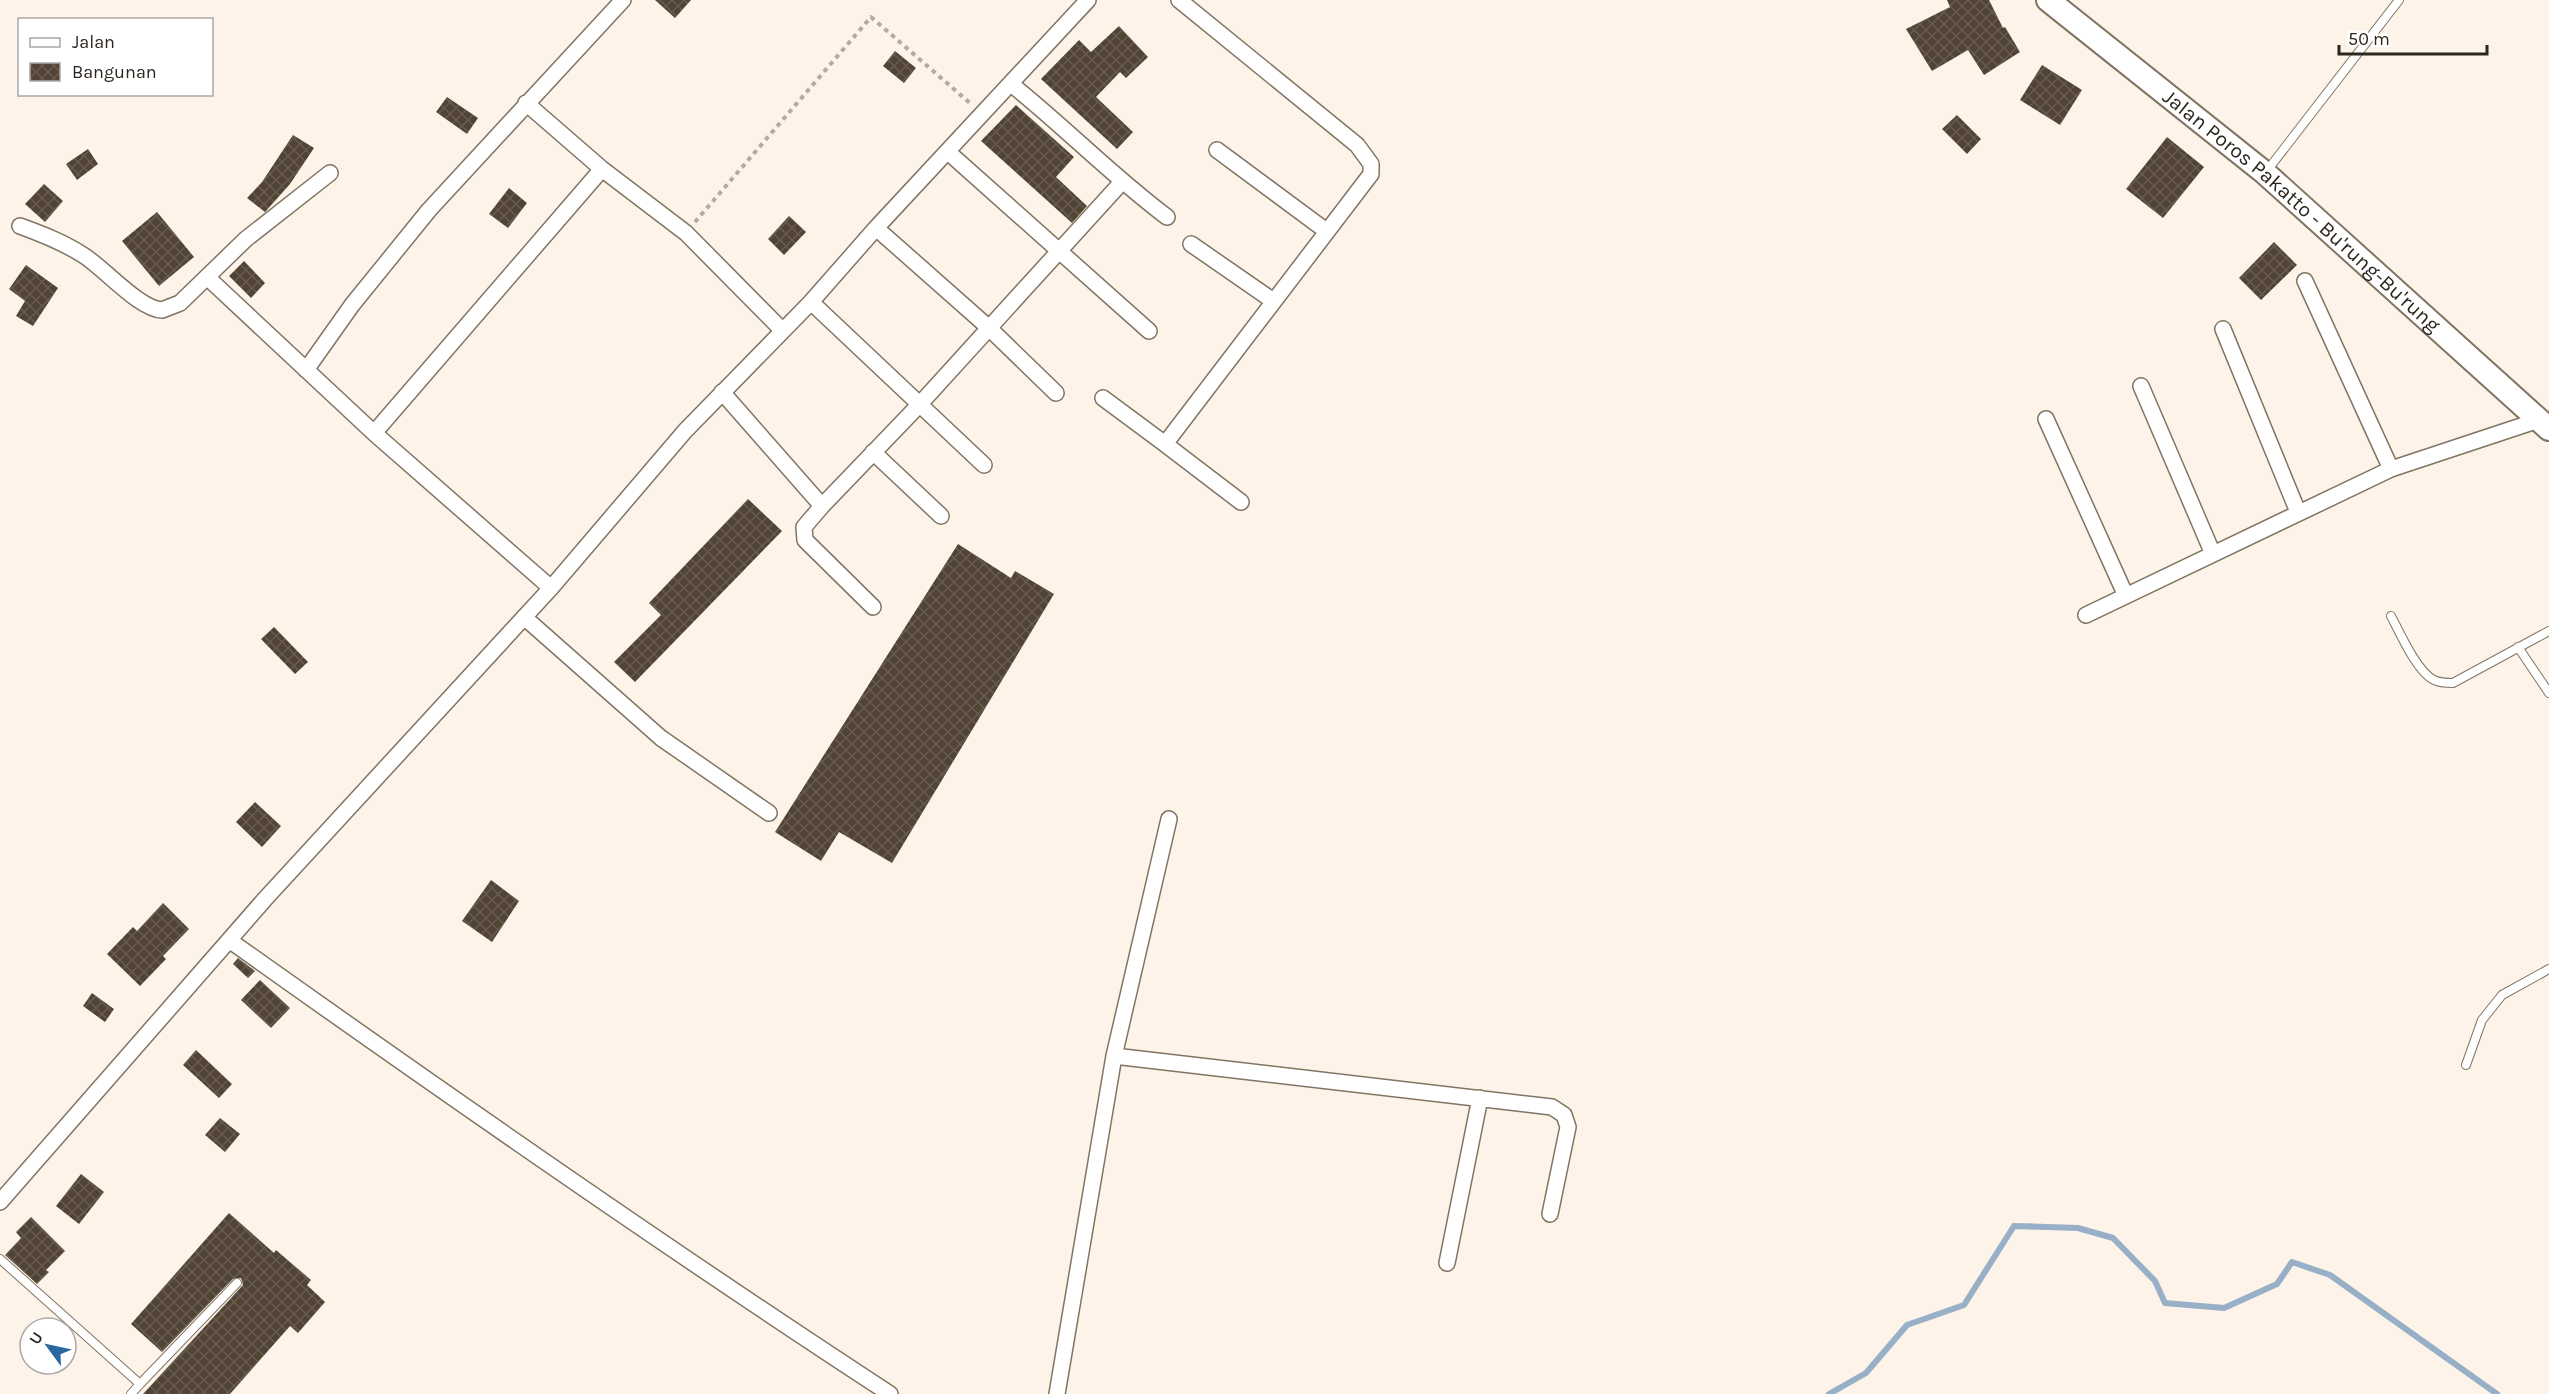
<svg xmlns="http://www.w3.org/2000/svg" width="2549" height="1394" font-family="Karla,sans-serif">
	<defs>
		<pattern id="building-cross-hatch" width="8" height="8" patternUnits="userSpaceOnUse" patternTransform="scale(1.5)"><rect width="8" height="8" fill="#514434"/><path d="M0 0l8 8M0 8l8-8" fill="none" stroke="#675c4f"/></pattern>
	</defs>
	<rect width="100%" height="100%" fill="#fdf3e8"/>
	<g fill="none" stroke-linecap="round" stroke-linejoin="round">
		<!-- stream -->
		<path stroke="#97afc7" stroke-width="6" d="M1829,1394L1866,1373L1907,1325L1964,1305L2014,1226L2078,1228L2113,1238L2155,1281L2165,1303L2224,1308L2277,1284L2292,1262L2330,1275L2497,1394"/>
	</g>
	<!-- building -->
	<path fill="url(#building-cross-hatch)" d="M655,0H691L675,18Z
		M1947,0H1989L2003,28L2005,27L2020,52L1984,75L1968,50L1932,71L1906,29L1950,7Z
		M1119,26L1148,57L1126,78L1120,72L1096,97L1133,132L1117,149L1041,79L1079,40L1091,52Z
		M895,51L916,68L904,83L883,66Z
		M2042,65L2082,90L2060,125L2020,100Z
		M447,97L478,118L467,134L436,112Z
		M1016,105L1074,157L1056,177L1087,206L1072,223L981,141Z
		M1957,115L1981,139L1967,154L1942,129Z
		M293,135L314,148L290,184L265,212L247,198L262,182Z
		M2167,137L2204,167L2163,218L2126,189Z
		M88,149L98,164L77,180L66,164Z
		M44,184L63,201L45,222L25,204Z
		M509,188L527,203L508,228L489,214Z
		M157,212L194,257L159,286L122,241Z
		M789,216L806,232L784,255L768,239Z
		M2274,242L2297,265L2261,300L2239,278Z
		M244,261L265,283L251,298L229,276Z
		M26,265L58,288L33,326L16,316L25,301L9,289Z
		M748,499L782,531L635,682L614,662L661,615L649,603Z
		M958,544L1011,578L1015,571L1054,594L892,863L839,832L821,861L775,832Z
		M274,627L308,662L295,674L261,639Z
		M255,802L281,826L262,847L236,822Z
		M491,880L519,901L492,942L462,921Z
		M163,903L189,929L163,956L166,959L140,986L107,954L133,927L137,931Z
		M238,958L255,971L248,978L233,964Z
		M260,980L290,1008L271,1028L241,1000Z
		M92,993L114,1009L105,1022L83,1006Z
		M196,1050L232,1084L219,1098L183,1065Z
		M220,1118L240,1134L225,1152L205,1135Z
		M81,1174L104,1192L79,1224L56,1206Z
		M229,1213L274,1253L276,1250L311,1280L307,1285L325,1302L298,1333L290,1326L230,1394H143L243,1285L241,1278L233,1279L162,1352L131,1324Z
		M31,1217L65,1251L46,1270L49,1272L37,1284L5,1255L21,1238L16,1232Z"/>
	<g fill="none" stroke-linecap="round" stroke-linejoin="round">
		<defs>
			<path id="lane" d="M2266,172L2399,0
				M2391,616C2400,633 2417,672 2434,680C2440,683 2447,683 2453,683L2549,631
				M2518,647L2549,693
				M2466,1065L2482,1020L2502,995L2549,969
				M0,1259L140,1384L131,1394
				M140,1384L237,1283"/>
			<path id="street" d="M1011,84C1065,127 1112,176 1167,217
				M526,103L602,169L686,233L782,330
				M1217,150L1325,230
				M948,152L1149,331
				M20,226C42,234 63,242 83,255C104,268 139,309 162,310L180,303L246,239L330,173
				M876,228L988,327L1056,393
				M1191,244L1272,300
				M208,278L374,433L551,588
				M2305,281L2391,469
				M811,302L984,465
				M2223,329L2298,512
				M306,370L352,305L429,210L623,0
				M2141,386L2213,554
				M722,392L822,506L920,404L1121,183
				M1103,398L1165,444L1371,174V164L1357,145L1179,0
				M2046,419L2126,596
				M374,433L602,169
				M1165,444L1241,502
				M873,452L941,516
				M822,506L804,527L805,540L873,607
				M2086,615L2391,469L2539,420
				M524,617L661,738L769,813
				M229,940C447,1095 666,1248 890,1394
				M1114,1056L1552,1107L1564,1115L1568,1127L1550,1214
				M0,1202L265,899L551,588L685,431L811,302L876,228L1088,0
				M1447,1263L1480,1098
				M1057,1394L1114,1056L1169,819"/>
			<g id="secondary">
				<path id="s1" d="M2048,0L2265,173L2549,429"/>
			</g>
		</defs>
		<!-- lane casing -->
		<use href="#lane" stroke="#827463" stroke-width="10"/>
		<!-- street casing -->
		<use href="#street" stroke="#827463" stroke-width="18"/>
		<!-- secondary casing -->
		<use href="#secondary" stroke="#827463" stroke-width="26"/>
		<!-- path -->
		<path stroke="#b3aaa1" stroke-width="4" stroke-dasharray="4.5 4.5" stroke-linecap="butt" d="M695,222L871,17L971,104"/>
		<!-- lane -->
		<use href="#lane" stroke="#fff" stroke-width="8"/>
		<!-- street -->
		<use href="#street" stroke="#fff" stroke-width="15"/>
		<!-- secondary -->
		<use href="#secondary" stroke="#fff" stroke-width="22"/>
	</g>
	<g text-anchor="middle" stroke-width="6" stroke-linejoin="round" paint-order="stroke">
		<!-- street labels -->
		<g font-size="21" fill="#2c261f" stroke="#fff">
			<text dy="7" stroke="none"><textPath href="#s1" startOffset="330">Jalan Poros Pakatto - Bu'rung-Bu'rung</textPath></text>
		</g>
	</g>
	<!-- legend -->
	<rect x="18" y="18" width="195" height="78" fill="#ffffff" stroke="#aba8a5" stroke-width="1.5"/>
	<rect x="30" y="38" width="30" height="9" fill="#ffffff" stroke="#aba8a5" stroke-width="1.5"/>
	<text x="72" y="48" font-size="18" fill="#2c261f">Jalan</text>
	<rect x="30" y="63" width="30" height="18" fill="url(#building-cross-hatch)" stroke="#aba8a5" stroke-width="1.5"/>
	<text x="72" y="78" font-size="18" fill="#2c261f">Bangunan</text>
	<!-- north arrow -->
	<g transform="translate(48 1346) rotate(303)"><circle r="28" fill="#ffffff" stroke="#aba8a5" stroke-width="1.5"/>
	<path d="M0-4.5L10 22L0 15L-10 22Z" fill="#2a699f"/>
	<text y="-9" font-size="16" font-weight="bold" text-anchor="middle" fill="#2c261f">U</text>
	</g>
	<!-- scale -->
	<path d="M2339 45v9h148v-9" fill="none" stroke="#2c261f" stroke-width="3"/>
	<text x="2348" y="45" font-size="18" fill="#2c261f" stroke="#ffffff" stroke-width="4.5" paint-order="stroke">50 m</text>
</svg>
